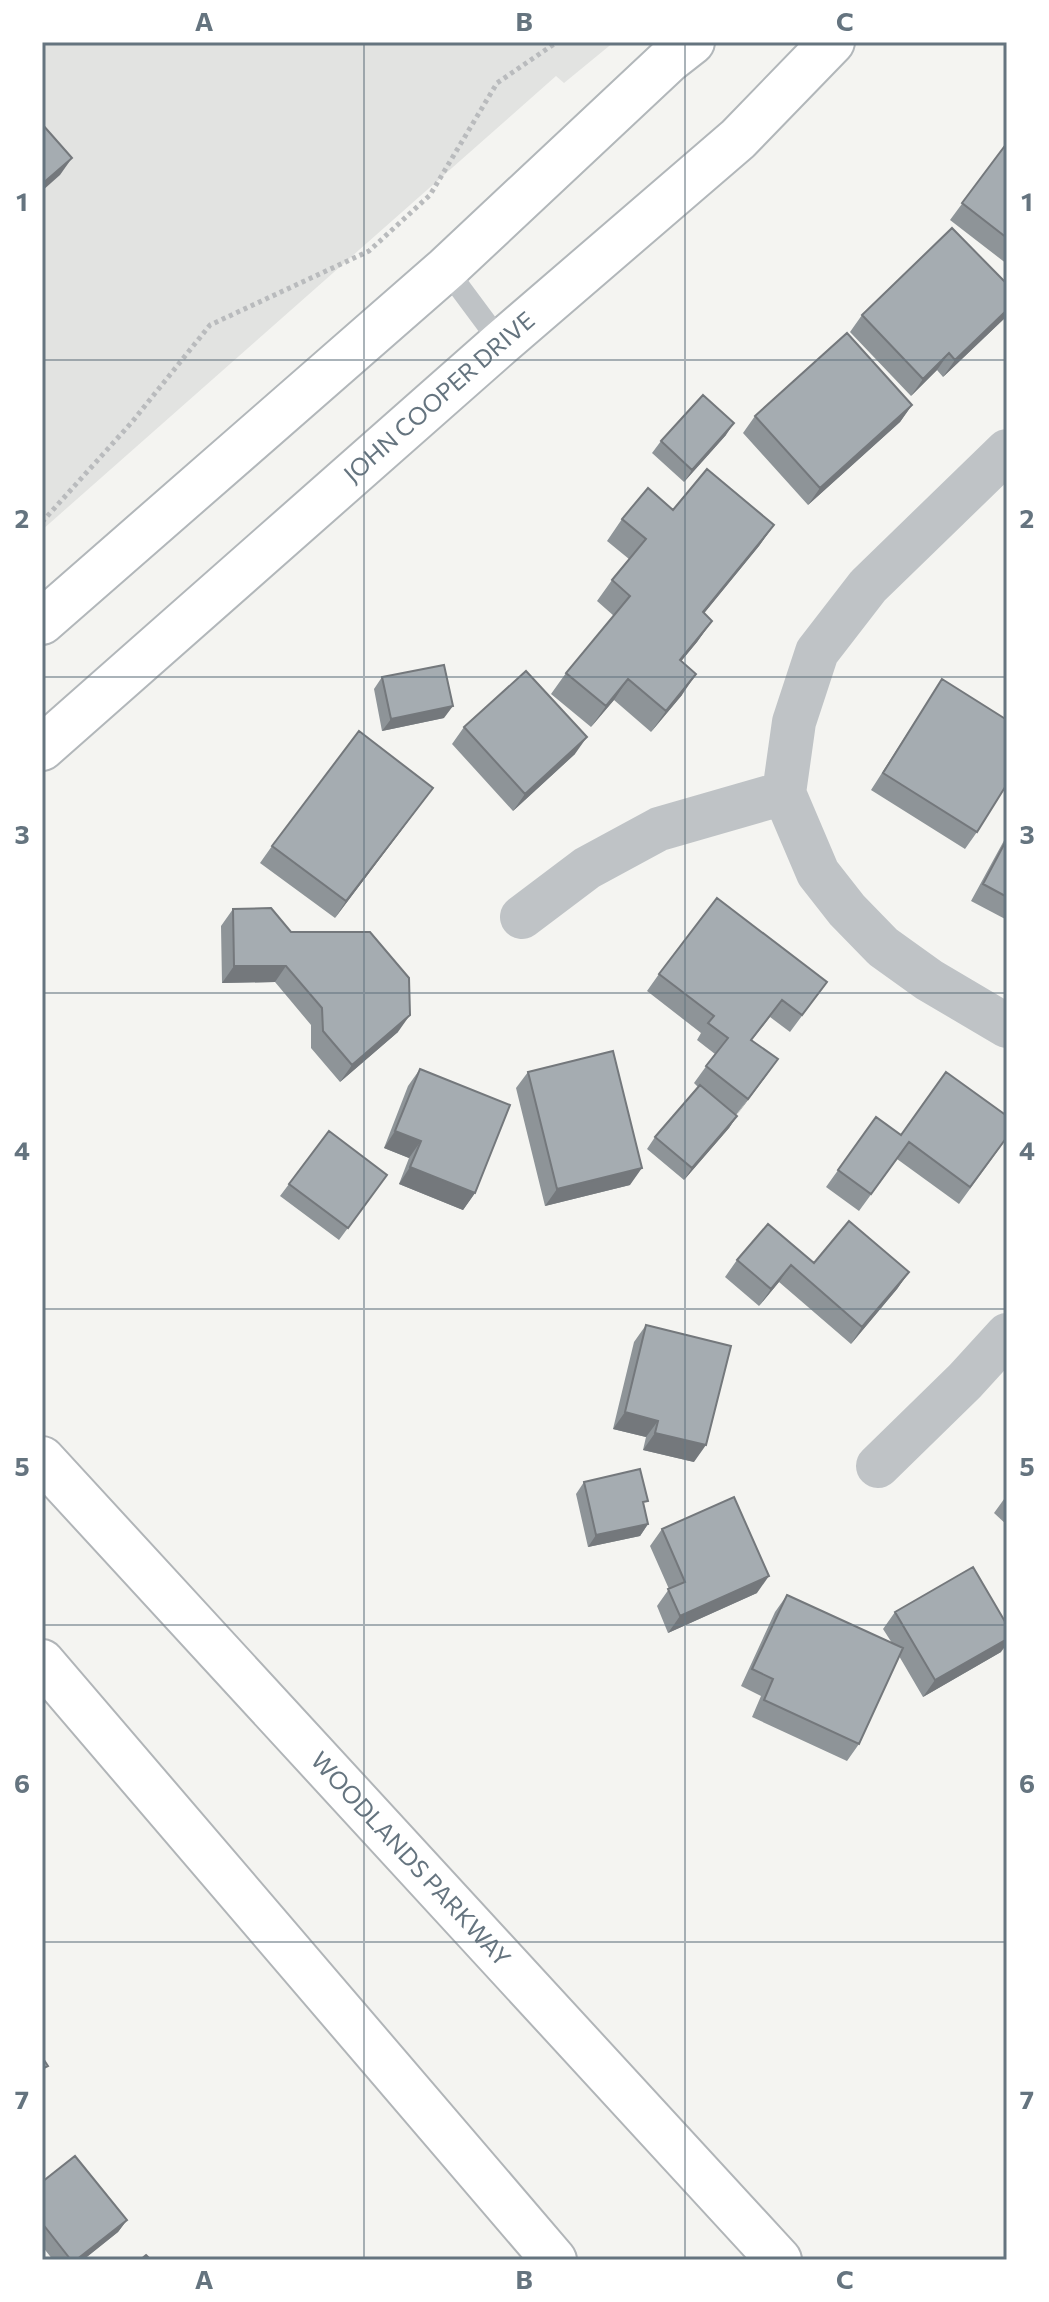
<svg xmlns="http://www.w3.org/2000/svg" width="1049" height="2302" font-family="Commissioner,sans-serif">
	<rect width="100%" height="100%" fill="#f4f4f1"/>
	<!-- built -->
	<path fill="#e2e3e1" d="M42,42H614L564,83L556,76L42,530Z"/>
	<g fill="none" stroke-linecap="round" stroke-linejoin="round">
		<defs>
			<g id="secondary">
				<path d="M42,622L446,269L669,60L692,42"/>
				<path id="s1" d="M42,748L501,343L738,139L832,42"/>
			</g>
			<g id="primary">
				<path id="s2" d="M42,1459L779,2260"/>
				<path d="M42,1662L554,2260"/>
			</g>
		</defs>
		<!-- secondary casing -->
		<use href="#secondary" stroke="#b2b7ba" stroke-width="48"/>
		<!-- primary casing -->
		<use href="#primary" stroke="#b1b5b8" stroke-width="48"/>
		<!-- path -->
		<path stroke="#b9bbbd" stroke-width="5" stroke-dasharray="4 4" stroke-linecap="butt" d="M42,522L132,422L210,325L369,251L430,195L497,83L557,42"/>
		<!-- lane -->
		<path stroke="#bfc3c6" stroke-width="22" d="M446,269L501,343"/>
		<!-- street -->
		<path stroke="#bfc3c6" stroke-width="44" d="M784,793L794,722L817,652L868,586L1007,451
			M784,793L818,873L847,910L883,947L929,980L1007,1026
			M522,917L587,868L659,829L784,793
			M878,1466L965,1381L1007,1335"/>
		<!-- secondary -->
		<use href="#secondary" stroke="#fff" stroke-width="44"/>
		<!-- primary -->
		<use href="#primary" stroke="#fff" stroke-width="44"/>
	</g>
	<!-- wall -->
	<path fill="#8e9498" d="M1007,143V264L950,220Z
		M1007,284V316L943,377L937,370L911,396L850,332L862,315Z
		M912,405L900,422L808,505L743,433L755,416Z
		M726,435L684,482L652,453L661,441Z
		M673,510L774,525L759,546L704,613L712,621L697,642L681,661L682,695L651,732L614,700L591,727L551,694L566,673L614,616L597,601L612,580L629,559L607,541L622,519Z
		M382,677L444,718L382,731L374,689Z
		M942,679L977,832L965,849L871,790Z
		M464,727L575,754L513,811L452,744Z
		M433,788L335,918L260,863L272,846Z
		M1007,835V920L971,901Z
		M233,909L291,932L398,1032L340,1082L311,1048V1025L275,982L222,983L221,926Z
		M659,974L827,982L790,1032L770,1017L752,1040L766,1076L736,1115L737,1116L729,1128L684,1180L647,1149L655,1137L698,1087L694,1083L715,1054L697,1040L701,1033L647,991Z
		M420,1069L475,1193L463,1210L399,1184L409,1158L384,1148L408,1086Z
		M528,1072L630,1185L545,1206L516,1088Z
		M876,1117L901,1135L1007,1138L959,1204L897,1159L859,1211L826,1187Z
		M387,1175L339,1240L280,1196L289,1184Z
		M737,1260L814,1263L909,1272L897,1289L851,1344L779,1282L759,1306L725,1277Z
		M646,1325L694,1462L643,1450L646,1437L613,1429L634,1342Z
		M584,1482L648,1524L640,1536L588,1547L576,1494Z
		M1007,1495V1525L994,1513Z
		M662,1529L757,1593L668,1633L657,1606L669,1589L650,1546Z
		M787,1595L892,1643L883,1629L895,1612L1001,1652L923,1697L899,1656L859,1744L847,1761L752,1717L761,1696L741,1686L775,1612Z
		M42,2182L127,2220L118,2232L83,2260H53L42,2246Z"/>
	<!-- shaded-wall -->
	<path fill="#74787c" d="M72,158L60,175L42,191V184Z
		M1007,310V316L943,377L955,360Z
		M949,353L937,370L911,396L923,379Z
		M912,405L900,422L808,505L820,488Z
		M734,423L726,435L684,482L692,470Z
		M774,525L759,546L688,633L703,612Z
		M712,621L697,642L665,681L680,660Z
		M696,674L682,695L651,732L666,711Z
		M628,679L614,700L591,727L606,706Z
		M453,706L444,718L382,731L391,719Z
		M587,737L575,754L513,811L525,794Z
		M433,788L421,804L335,918L346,901Z
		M234,966H286L275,982L222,983Z
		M410,1015L398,1032L340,1082L352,1065Z
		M778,1059L766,1076L736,1116L748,1099Z
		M737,1116L729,1128L684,1180L692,1168Z
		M395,1131L421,1141L409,1158L384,1148Z
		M410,1167L475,1193L463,1210L399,1184Z
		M642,1168L630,1185L545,1206L557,1189Z
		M791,1265L779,1282L759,1306L771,1289Z
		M909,1272L897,1289L851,1344L862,1327Z
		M625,1412L658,1421L646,1437L613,1429Z
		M655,1433L706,1445L694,1462L643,1450Z
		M648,1524L640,1536L588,1547L596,1535Z
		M769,1576L757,1593L668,1633L680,1616Z
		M1007,1639V1644L1001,1652L923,1697L935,1680Z
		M127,2220L118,2232L83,2260H76Z"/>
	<!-- building -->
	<path fill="#a5acb1" stroke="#74787c" stroke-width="2" d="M42,124L72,158L42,184Z
		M1007,143V238L962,203Z
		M952,228L1007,284V310L955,360L949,353L923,379L862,315Z
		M847,333L912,405L820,488L755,416Z
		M703,395L734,423L692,470L661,441Z
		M707,469L774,525L703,612L712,621L680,660L696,674L666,711L628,679L606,706L566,673L630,596L612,580L646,539L622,519L648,488L673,510Z
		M444,665L453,706L391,719L382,677Z
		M526,671L587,737L525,794L464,727Z
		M942,679L1007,720V784L977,832L883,773Z
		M359,731L433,788L346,901L272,846Z
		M1007,839V897L983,884Z
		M717,898L827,982L802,1015L782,1000L751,1040L778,1059L748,1099L706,1066L728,1038L708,1023L714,1016L659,974Z
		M271,908L291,932H370L409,978L410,1015L352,1065L323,1031L322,1008L286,966H234L233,909Z
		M613,1051L642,1168L557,1189L528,1072Z
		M420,1069L510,1105L475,1193L410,1167L421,1141L395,1131Z
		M946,1072L1007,1116V1137L970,1187L909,1142L871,1194L838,1170L876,1117L901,1135Z
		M700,1085L737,1116L692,1168L655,1137Z
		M329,1131L387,1175L348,1228L289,1184Z
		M849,1221L909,1272L862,1327L791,1265L771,1289L737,1260L768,1224L814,1263Z
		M646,1325L731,1346L706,1445L655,1433L658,1421L625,1412Z
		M640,1469L648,1501L643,1502L648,1524L596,1535L584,1482Z
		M734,1497L769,1576L680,1616L668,1589L685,1582L662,1529Z
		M973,1567L1007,1625V1639L935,1680L895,1612Z
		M787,1595L903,1648L859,1744L764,1700L773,1679L752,1669Z
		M42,2057L48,2066L42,2069Z
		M75,2156L127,2220L76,2260H71L42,2223V2182Z
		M146,2255L151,2260H140Z"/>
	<!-- grid -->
	<path fill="none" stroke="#65747f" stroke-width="2" stroke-opacity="0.55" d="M364,42V2260M685,42V2260M42,360H1007M42,677H1007M42,993H1007M42,1309H1007M42,1625H1007M42,1942H1007"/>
	<g text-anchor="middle" stroke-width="8" stroke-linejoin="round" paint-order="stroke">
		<!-- street labels -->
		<g font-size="24" fill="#65747f" stroke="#fff">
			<text dy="8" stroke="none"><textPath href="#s1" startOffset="530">JOHN COOPER DRIVE</textPath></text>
			<text dy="8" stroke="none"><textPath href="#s2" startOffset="544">WOODLANDS PARKWAY</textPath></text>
		</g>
	</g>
	<!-- border -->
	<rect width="1049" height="2302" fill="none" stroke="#ffffff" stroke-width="88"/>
	<rect x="44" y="44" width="961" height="2214" fill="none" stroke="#65747f" stroke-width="3"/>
	<g font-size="26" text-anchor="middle" font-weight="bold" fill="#65747f">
		<text x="204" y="31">A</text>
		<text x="524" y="31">B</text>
		<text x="845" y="31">C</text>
		<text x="22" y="211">1</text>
		<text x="1027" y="211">1</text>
		<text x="22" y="528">2</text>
		<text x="1027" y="528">2</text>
		<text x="22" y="844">3</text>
		<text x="1027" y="844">3</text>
		<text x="22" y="1160">4</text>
		<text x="1027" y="1160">4</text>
		<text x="22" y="1476">5</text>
		<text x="1027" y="1476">5</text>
		<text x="22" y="1793">6</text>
		<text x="1027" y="1793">6</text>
		<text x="22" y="2109">7</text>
		<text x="1027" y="2109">7</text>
		<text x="204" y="2289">A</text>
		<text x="524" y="2289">B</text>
		<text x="845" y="2289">C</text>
	</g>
</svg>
